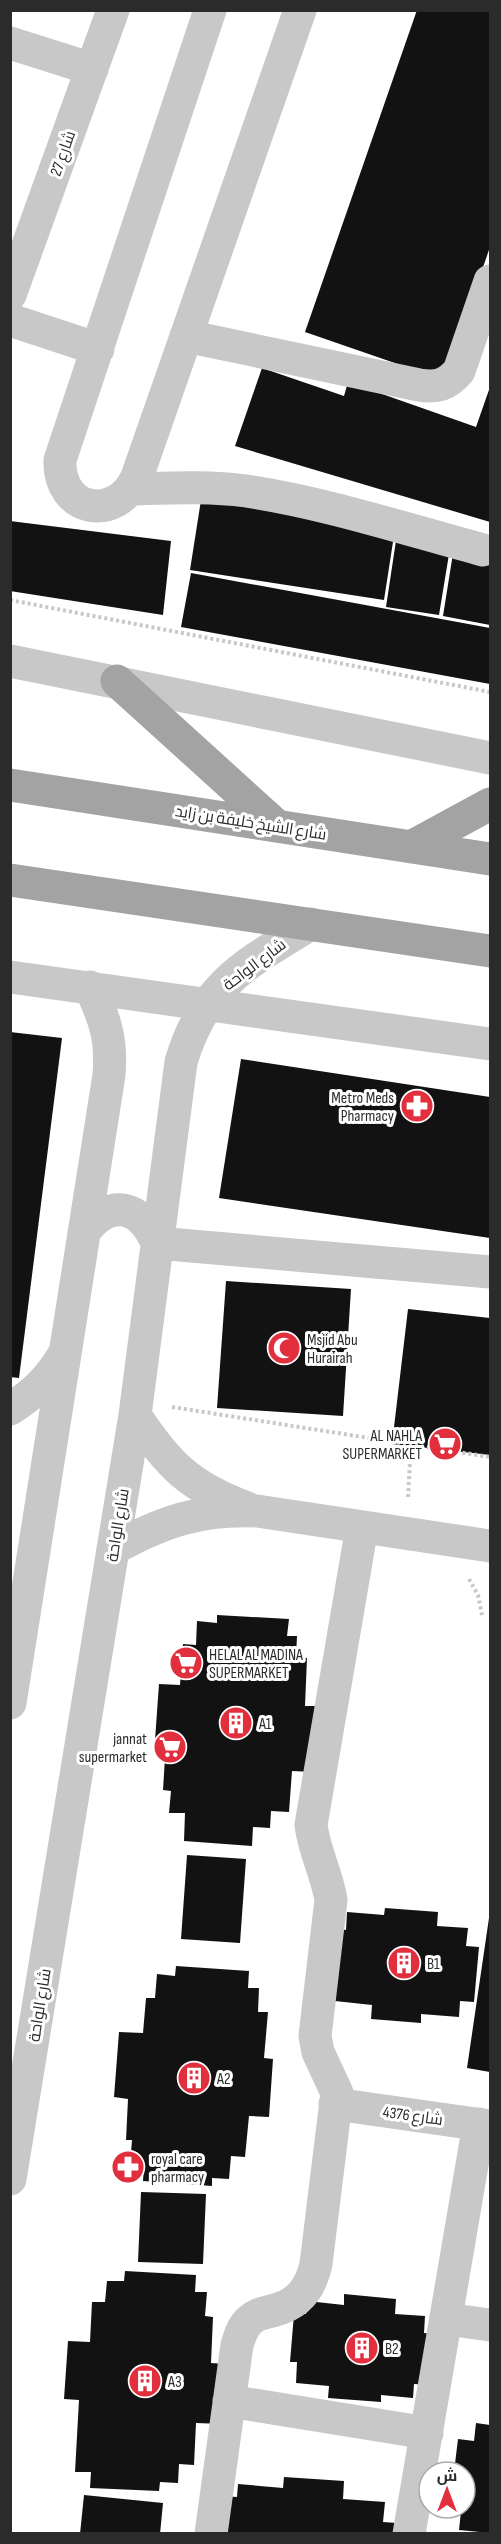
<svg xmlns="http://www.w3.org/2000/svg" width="501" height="2544" font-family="'Sofia Sans Condensed',Cairo,sans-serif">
	<rect width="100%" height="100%" fill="#fff"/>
	<!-- building -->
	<path fill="#121212" d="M417,10H490V247L444,380L305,332Z
		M262,368L344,396L348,382L476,427L490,387V522L235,446Z
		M201,500L395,529L384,600L190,570Z
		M10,521L171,541L163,615L10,591Z
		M397,534L451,542L439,615L386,607Z
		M454,547L490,553V625L443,616Z
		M191,573L490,628V684L181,627Z
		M10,1032L62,1038L19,1378L10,1377Z
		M241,1059L490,1097V1238L219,1198Z
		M226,1281L351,1289L343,1416L217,1408Z
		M408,1309L490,1318V1455L392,1444Z
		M217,1615L289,1619L287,1636H297L296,1657L307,1658L305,1706H317L313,1772L292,1771L289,1812L271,1811L270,1828L253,1827L252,1846L184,1841L185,1813H169L171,1791L163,1790L166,1741L155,1740L159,1684L180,1685L183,1644L196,1645L197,1621L217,1623Z
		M187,1855L246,1859L240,1943L181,1939Z
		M385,1908L438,1912L437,1926L468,1928L466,1946L479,1947L474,2002L460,2001L459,2017L421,2014V2023L371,2019L372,2005L335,2001L333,1928L346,1930L347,1912L384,1915Z
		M489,1918H490V2072L467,2068Z
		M176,1966L249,1971L248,1988H259L258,2012H268L264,2058L273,2059L269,2117L249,2116L245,2157L231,2156L229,2179L212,2178V2186L143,2181L144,2165H130L132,2140H126L128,2099L114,2097L119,2032L143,2033L146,1998H155L157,1974L175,1976Z
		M141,2192L206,2194L203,2264L138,2262Z
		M125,2271L196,2275L195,2292H207L205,2316L213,2317L211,2363L225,2364L222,2424L196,2423L194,2465L179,2464L178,2483L160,2482L159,2491L90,2488L91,2472H75L79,2400L64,2399L68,2341L90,2342L92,2302H105L107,2281H124Z
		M344,2294L396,2299L395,2314L425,2316L424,2333L434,2334L429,2385L414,2384L413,2398L381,2395V2402L328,2398L329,2386L296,2383L297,2362H290L294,2314H306L307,2301L344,2305Z
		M476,2423L490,2425V2533L459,2530L461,2511L450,2510V2508H465V2472H454L458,2439L474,2441Z
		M284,2477L344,2481L343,2499L385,2502L383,2522L397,2523L396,2534H219L222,2496L237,2497L238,2484L283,2488Z
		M84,2495L163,2503L160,2534H80Z"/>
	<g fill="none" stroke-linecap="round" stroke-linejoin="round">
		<!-- path -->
		<path stroke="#c8c8c8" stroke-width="4" stroke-dasharray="3 3" stroke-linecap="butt" d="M10,600L490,692
			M172,1407L490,1457
			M408,1497L411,1445
			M469,1579L478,1595L482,1615"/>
		<!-- minor -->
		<path stroke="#c8c8c8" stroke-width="33" d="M210,10L60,460C58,512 116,523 137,477L300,10
			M10,43L92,69
			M10,295L113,10
			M10,320L98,349
			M186,336L419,385C437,388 447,385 459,371L490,281
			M132,489C170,488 209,486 246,491C326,503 405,529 483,550
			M10,661L490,758
			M10,977L490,1044
			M84,1232C110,1197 141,1205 157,1243L490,1272
			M10,1409C34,1394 50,1378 64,1354
			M135,1415C168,1465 190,1487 247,1508
			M113,1549C163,1521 200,1509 257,1511L490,1546
			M10,1703L109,1075C112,1039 105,1019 90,987
			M335,2104L490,2126
			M10,2179L135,1415L181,1062C204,984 246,964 311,924
			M446,2319L490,2325
			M229,2401L427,2433
			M211,2534L237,2345C240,2336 242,2327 250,2320C257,2313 266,2313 275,2310C299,2304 311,2287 316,2264L337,2093L318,2052L315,2036L331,1900C327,1874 314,1851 311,1825L362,1527
			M409,2534L479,2124"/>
		<!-- major -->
		<path stroke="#a3a3a3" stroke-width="33" d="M117,681L277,826
			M10,785L490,859
			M411,847L490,804
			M10,880L490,951"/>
	</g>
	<!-- icons -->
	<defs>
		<symbol id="pharmacy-disc" viewBox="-11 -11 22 22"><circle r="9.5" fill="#e12f3e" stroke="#fff"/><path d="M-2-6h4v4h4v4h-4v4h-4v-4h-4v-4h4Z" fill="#fff"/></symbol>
		<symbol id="mosque-disc" viewBox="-11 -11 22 22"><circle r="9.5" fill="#e12f3e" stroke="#fff"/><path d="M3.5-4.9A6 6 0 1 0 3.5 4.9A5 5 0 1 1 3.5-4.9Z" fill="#fff"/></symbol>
		<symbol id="supermarket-disc" viewBox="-11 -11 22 22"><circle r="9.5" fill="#e12f3e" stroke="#fff"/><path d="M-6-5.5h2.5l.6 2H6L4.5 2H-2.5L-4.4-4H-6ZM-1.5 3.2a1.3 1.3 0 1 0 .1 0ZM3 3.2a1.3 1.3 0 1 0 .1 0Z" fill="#fff"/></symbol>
		<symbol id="building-disc" viewBox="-11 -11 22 22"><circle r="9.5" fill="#e12f3e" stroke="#fff"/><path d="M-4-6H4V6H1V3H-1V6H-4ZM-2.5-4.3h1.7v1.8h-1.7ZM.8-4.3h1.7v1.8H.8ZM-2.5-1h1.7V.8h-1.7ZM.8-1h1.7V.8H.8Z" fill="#fff"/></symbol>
	</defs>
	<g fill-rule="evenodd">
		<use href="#pharmacy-disc" x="398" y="1087" width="38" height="38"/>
		<use href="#mosque-disc" x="265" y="1329" width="38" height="38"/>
		<use href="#supermarket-disc" x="426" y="1425" width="38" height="38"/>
		<use href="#supermarket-disc" x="167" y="1644" width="38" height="38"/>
		<use href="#building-disc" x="217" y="1704" width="38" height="38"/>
		<use href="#supermarket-disc" x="151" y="1728" width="38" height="38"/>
		<use href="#building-disc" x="385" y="1944" width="38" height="38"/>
		<use href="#building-disc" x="175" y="2059" width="38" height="38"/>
		<use href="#pharmacy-disc" x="109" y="2148" width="38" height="38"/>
		<use href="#building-disc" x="343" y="2329" width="38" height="38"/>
		<use href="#building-disc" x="126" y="2362" width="38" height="38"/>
	</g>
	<g text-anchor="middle" stroke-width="6" stroke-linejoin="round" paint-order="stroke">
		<!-- street labels -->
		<g font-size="16" fill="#2b2b2b" stroke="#fff">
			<text transform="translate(62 153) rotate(-70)" y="6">شارع 27</text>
			<text transform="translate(251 822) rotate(9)" y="6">شارع الشيخ خليفة بن زايد</text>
			<text transform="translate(254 964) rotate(-37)" y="6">شارع الواحة</text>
			<text transform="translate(117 1525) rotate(-81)" y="6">شارع الواحة</text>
			<text transform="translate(39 2005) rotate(-81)" y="6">شارع الواحة</text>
			<text transform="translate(413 2115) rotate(8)" y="6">شارع 4376</text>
		</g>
		<!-- poi labels -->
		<g font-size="16" fill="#2b2b2b" stroke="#fff" text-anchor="start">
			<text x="394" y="1103" text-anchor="end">Metro Meds<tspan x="394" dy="18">Pharmacy</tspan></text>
			<text x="307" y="1345">Msjid Abu<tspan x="307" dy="18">Hurairah</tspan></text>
			<text x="422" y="1441" text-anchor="end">AL NAHLA<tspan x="422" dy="18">SUPERMARKET</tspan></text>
			<text x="209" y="1660">HELAL AL MADINA<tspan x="209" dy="18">SUPERMARKET</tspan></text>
			<text x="259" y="1729">A1</text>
			<text x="147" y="1744" text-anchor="end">jannat<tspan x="147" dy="18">supermarket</tspan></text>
			<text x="427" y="1969">B1</text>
			<text x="217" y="2084">A2</text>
			<text x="151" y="2164">royal care<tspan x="151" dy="18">pharmacy</tspan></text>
			<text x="385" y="2354">B2</text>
			<text x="168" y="2387">A3</text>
		</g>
	</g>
	<!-- border -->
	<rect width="501" height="2544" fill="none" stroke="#2b2b2b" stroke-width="24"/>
	<!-- north arrow -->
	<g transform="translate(447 2490)"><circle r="28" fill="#ffffff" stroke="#aaaaaa" stroke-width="1.5"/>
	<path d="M0-4.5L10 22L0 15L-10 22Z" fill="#e12f3e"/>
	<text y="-9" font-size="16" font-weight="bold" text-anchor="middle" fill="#2b2b2b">ش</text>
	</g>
</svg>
